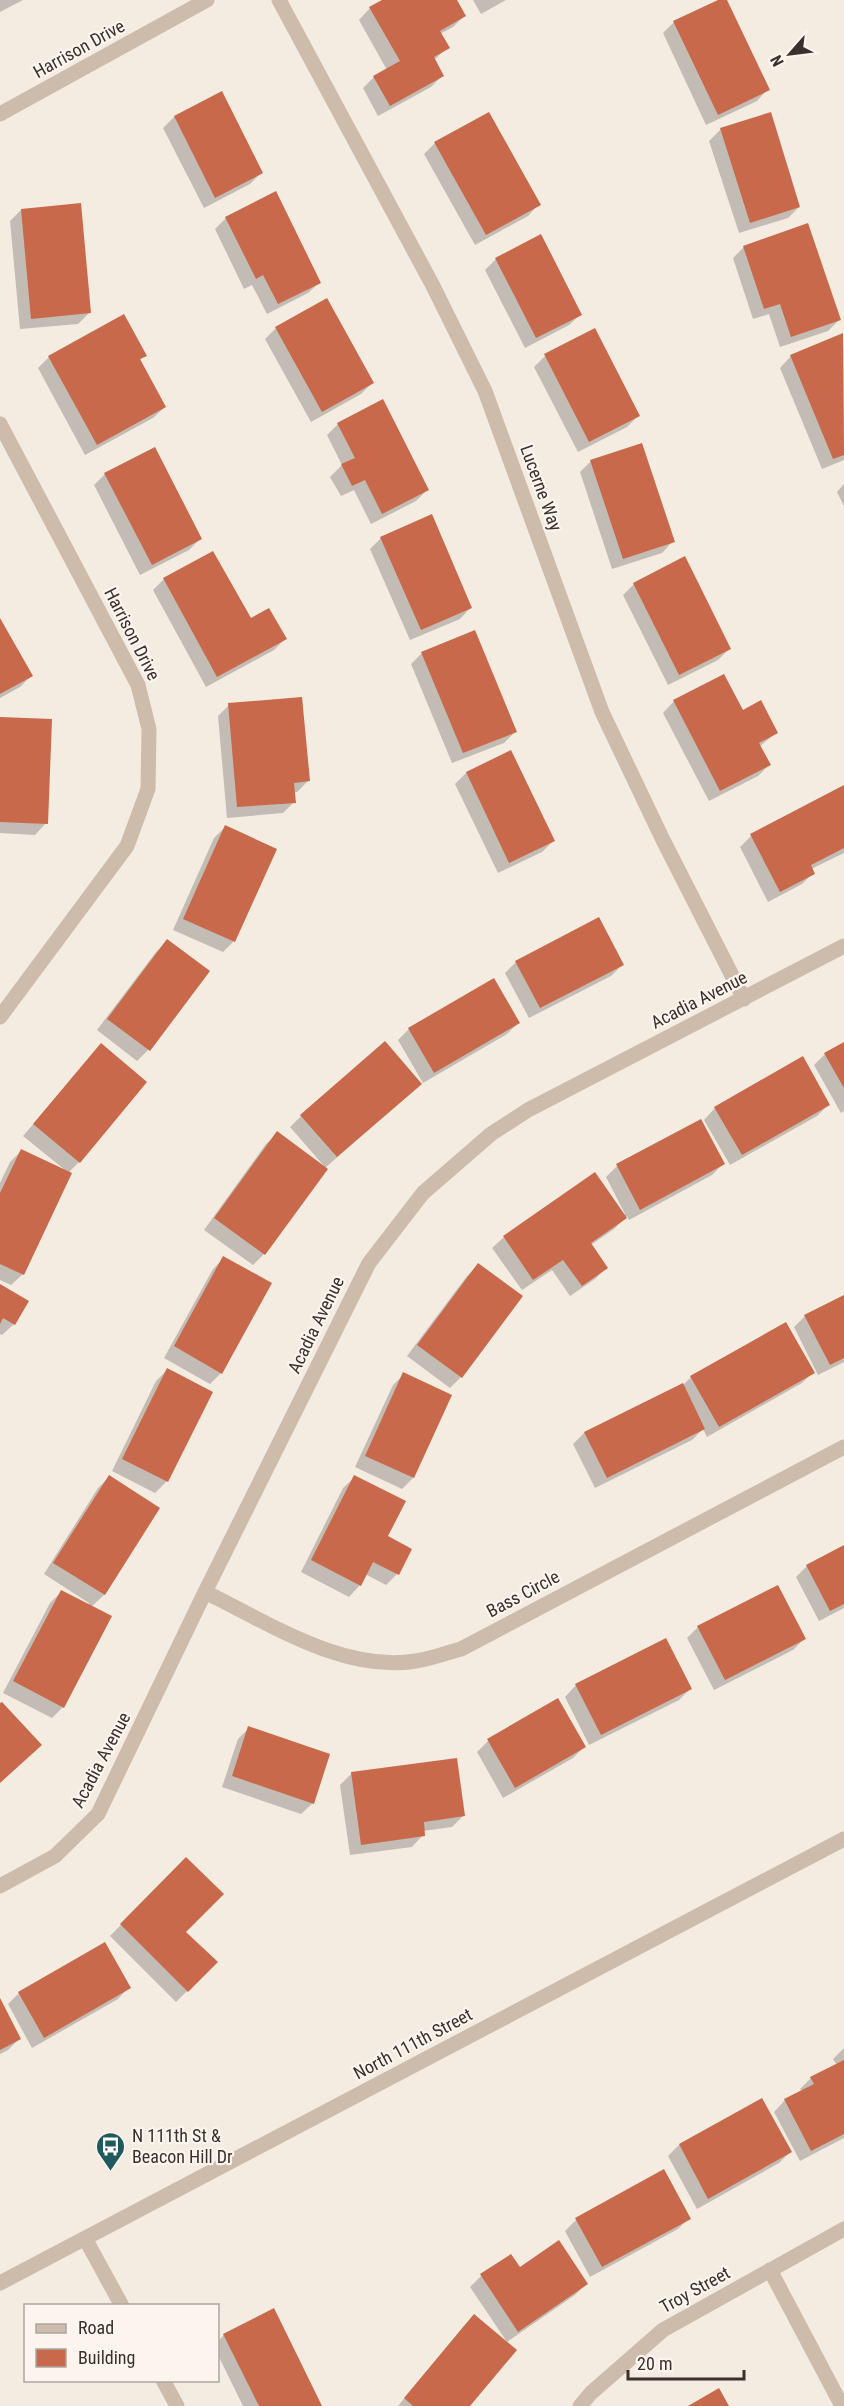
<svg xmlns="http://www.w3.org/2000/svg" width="844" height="2406" font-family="'Roboto Condensed',sans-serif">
	<rect width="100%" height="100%" fill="#f4ebe1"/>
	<!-- shadow -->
	<path fill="#0003" d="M0,0H23L0,12Z
		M385,0H455L464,16L453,27L440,34L448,47L434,60L442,76L431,87L378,116L363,88L374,77L387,70L359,20L370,8Z
		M473,0H506L481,14Z
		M721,0H726L768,89L757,101L706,125L663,33L674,22Z
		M221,93L261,173L250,184L204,208L163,128L174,117Z
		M721,129L799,207L788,218L739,233L709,141Z
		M435,143L539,204L528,216L475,245L424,154Z
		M21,210L89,313L78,324L20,329L10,221Z
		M226,218L320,282L308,293L267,314L252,285L244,289L215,229Z
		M744,247L839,320L828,331L780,347L769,314L753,319L733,258Z
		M496,259L581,314L569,325L525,348L485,270Z
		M276,328L372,383L361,394L311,422L265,339Z
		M843,335L844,460L822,469L780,368L791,356Z
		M145,355L139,361L165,407L153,418L85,455L38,368L49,357Z
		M545,356L638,416L627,427L578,452L534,367Z
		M338,424L428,489L416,501L371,524L354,490L341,496L330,477L342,465L327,435Z
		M591,461L673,541L662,553L612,569L580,472Z
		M105,474L200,539L189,550L140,575L94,485Z
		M844,484V506L837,492Z
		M381,538L471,607L460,619L410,640L370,549Z
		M164,579L250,620L285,639L274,650L206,687L153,590Z
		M634,584L729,649L718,660L668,685L623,595Z
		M0,621L31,676L20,687L0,698Z
		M422,653L515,732L504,743L452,763L411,664Z
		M674,701L742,712L776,733L759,747L769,765L758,776L709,801L663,713Z
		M229,705L308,781L297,792H293L294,802L283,813L227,818L218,716Z
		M0,718L46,823L35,835L0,833Z
		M510,752L553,841L542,852L498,873L455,784L466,773Z
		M843,788L844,853L811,869L813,873L802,884L768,902L740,847L751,836Z
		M225,827L234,941L223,952L173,930L214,838Z
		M167,941L208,972L148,1050L137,1061L97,1030L156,952Z
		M516,962L622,965L611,976L529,1018L505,973Z
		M518,1023L507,1034L423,1083L398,1040L409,1029Z
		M844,1044V1111L841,1113L814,1065L825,1054Z
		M101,1045L79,1162L68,1173L23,1274L11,1285L0,1280V1183L10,1162L21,1151L65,1170L23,1136Z
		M802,1058L828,1105L817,1116L730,1165L704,1120L715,1108Z
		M409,1094L325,1168L264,1254L253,1265L204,1230L266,1144L278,1133L324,1166L290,1127L301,1116Z
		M700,1121L723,1164L712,1175L629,1220L627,1216L614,1229L591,1245L606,1268L595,1279L570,1296L552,1270L522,1290L492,1248L504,1237L594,1174L624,1215L625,1214L606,1177L617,1166Z
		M224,1258L221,1373L210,1384L164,1358L213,1269Z
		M478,1265L461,1377L450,1388L407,1356L467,1276Z
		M0,1286L27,1302L14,1324L2,1335L0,1334Z
		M844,1296V1362L818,1375L794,1327L805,1316Z
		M167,1370L211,1392L166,1482L155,1493L112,1471L156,1381Z
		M813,1372L802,1383L707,1437L703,1429L692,1440L595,1488L573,1444L584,1433L682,1386L691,1377Z
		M404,1374L450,1396L413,1478L402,1489L355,1467L393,1385Z
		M109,1477L158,1508L104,1595L91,1607L63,1707L52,1718L3,1693L50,1603L61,1592L88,1606L89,1603L44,1574L98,1488Z
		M355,1477L386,1537L397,1574L386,1585L365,1574L360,1585L349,1597L301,1572L343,1488Z
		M844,1547V1608L819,1621L796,1577L807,1566Z
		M698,1627L804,1639L793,1650L714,1690L687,1638Z
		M576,1685L690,1689L679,1700L589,1745L565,1697Z
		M557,1700L584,1747L573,1758L503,1798L477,1752L488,1741Z
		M249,1728L313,1803L301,1814L222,1787L238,1739Z
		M352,1773L463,1816L452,1827L423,1831V1835L412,1847L350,1855L340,1785Z
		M186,1859L184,1932L216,1962L176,2002L110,1936Z
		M129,1987L118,1999L32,2048L8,2004L19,1993Z
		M0,2001L19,2039L8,2050L0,2054Z
		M844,2048V2138L800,2161L774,2112L785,2100L802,2092L800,2089L811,2078L837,2065L833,2059Z
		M761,2100L790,2152L779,2163L697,2209L668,2156L679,2145Z
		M689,2218L678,2229L590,2277L565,2231L576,2220Z
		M510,2256L519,2269L586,2284L575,2295L507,2342L470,2287L481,2276Z
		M474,2316L468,2406H398L463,2327Z
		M224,2335L320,2406H243L218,2355V2341Z"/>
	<!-- building -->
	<path fill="#c8694b" d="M382,0H457L466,16L440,31L450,48L434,57L444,76L390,106L373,76L400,61L369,7Z
		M718,0H727L770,90L718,115L673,21Z
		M222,91L263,173L215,198L174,116Z
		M489,112L541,205L486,235L434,142Z
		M771,112L800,207L750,223L720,128Z
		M276,191L321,283L278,304L263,275L256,279L225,217Z
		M81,203L91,313L31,319L21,209Z
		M808,223L841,320L791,337L780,304L764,309L743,246Z
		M541,234L582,315L536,338L495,258Z
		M327,298L374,383L322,412L275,327Z
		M124,314L147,356L140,359L166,407L97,445L48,356Z
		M595,328L640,416L589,442L544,354Z
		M843,333L844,455L833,459L790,355Z
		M383,399L429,490L382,514L365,480L352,486L341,464L355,458L337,423Z
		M642,443L675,542L623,559L590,460Z
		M155,447L202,539L152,565L104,473Z
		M432,514L472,608L421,630L380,537Z
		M213,551L251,618L269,608L287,639L217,677L163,578Z
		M685,556L731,649L679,675L633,583Z
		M0,618L33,676L0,694Z
		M475,630L517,732L463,753L421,652Z
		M724,674L743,710L761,700L778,733L759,743L771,765L720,791L673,700Z
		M302,697L310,781L294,783L296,803L237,807L228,703Z
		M0,717L52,719L48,824L0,822Z
		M511,750L555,841L509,863L466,772Z
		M844,785V848L811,865L815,874L780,892L750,834Z
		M225,825L277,849L235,942L183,919Z
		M599,917L624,965L540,1008L515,961Z
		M167,939L210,971L150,1051L107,1019Z
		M494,978L520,1023L434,1073L408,1028Z
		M385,1041L422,1084L337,1157L300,1115Z
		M844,1042V1088L824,1053Z
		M101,1043L147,1082L80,1163L33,1124Z
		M803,1056L830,1105L742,1155L714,1107Z
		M701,1119L725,1164L640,1210L616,1164Z
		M277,1131L328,1169L265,1255L214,1218Z
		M21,1149L72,1173L24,1275L0,1264V1193Z
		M595,1172L627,1218L591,1243L608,1268L582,1286L563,1260L533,1280L503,1236Z
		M223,1256L272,1283L222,1374L174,1346Z
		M478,1263L523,1296L462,1378L417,1345Z
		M0,1284L29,1301L15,1325L3,1318L0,1324Z
		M844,1295V1358L830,1365L804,1315Z
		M786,1322L815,1373L719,1427L690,1376Z
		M167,1368L213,1392L168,1482L122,1459Z
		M403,1372L452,1395L414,1478L365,1456Z
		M683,1383L705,1429L607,1478L584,1432Z
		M109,1475L160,1508L105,1595L53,1563Z
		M354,1475L406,1501L388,1536L412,1549L399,1575L373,1562L361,1586L311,1560Z
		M844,1545V1604L830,1611L806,1565Z
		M778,1585L806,1639L725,1680L697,1626Z
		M61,1590L112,1616L64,1708L13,1681Z
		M666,1638L692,1689L601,1735L575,1684Z
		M558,1698L586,1747L515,1788L487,1739Z
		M2,1702L42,1745L0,1783V1703Z
		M248,1726L330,1754L314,1804L232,1776Z
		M457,1758L465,1816L424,1822L425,1836L361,1845L351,1772Z
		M186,1857L224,1894L186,1932L218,1962L188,1992L120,1924Z
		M105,1942L131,1988L44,2038L18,1992Z
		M0,1998L21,2039L0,2050Z
		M844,2060V2134L811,2151L784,2099L814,2084L810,2077Z
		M762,2098L792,2152L708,2199L679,2144Z
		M664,2169L691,2219L602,2267L575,2218Z
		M559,2240L588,2284L518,2332L480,2274L511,2254L520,2267Z
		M274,2308L322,2406H259L223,2334Z
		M474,2314L517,2350L470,2406H413L404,2398Z
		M719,2388L729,2406H688Z"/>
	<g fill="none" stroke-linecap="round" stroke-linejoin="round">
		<!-- street -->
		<path stroke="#cdbbac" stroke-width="15" d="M279,0L432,284L485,391L602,712L663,840L744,999
			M0,114L207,0
			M0,424L138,685L149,729L148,789L127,846L0,1017
			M205,1592C269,1623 343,1673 416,1661C431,1659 446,1653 461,1649L844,1447
			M0,1886L55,1856L98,1814L205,1592L369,1263L423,1193L491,1134L528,1110L844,946
			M86,2240L122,2306
			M770,2270L842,2406
			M0,2283L844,1839
			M163,2380L177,2406
			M580,2406L591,2393L663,2330L844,2229"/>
	</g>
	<!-- icons -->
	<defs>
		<symbol id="bus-pin" viewBox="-11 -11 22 30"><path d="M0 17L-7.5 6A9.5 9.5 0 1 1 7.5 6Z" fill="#1f5a5e" stroke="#fbf5ee"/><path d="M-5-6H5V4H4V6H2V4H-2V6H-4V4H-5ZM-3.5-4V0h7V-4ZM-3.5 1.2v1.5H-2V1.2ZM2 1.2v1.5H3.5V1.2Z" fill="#fff"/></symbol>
	</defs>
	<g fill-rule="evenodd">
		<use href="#bus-pin" x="94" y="2130" width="33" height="45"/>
	</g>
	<g text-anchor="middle" stroke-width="4.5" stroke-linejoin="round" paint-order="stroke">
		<!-- street labels -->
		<g font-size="18" fill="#3b302b" stroke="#fbf5ee">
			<text transform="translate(79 49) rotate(-29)" y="6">Harrison Drive</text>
			<text transform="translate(541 488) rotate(70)" y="6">Lucerne Way</text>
			<text transform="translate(132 634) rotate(63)" y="6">Harrison Drive</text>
			<text transform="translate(699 1000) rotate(-27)" y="6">Acadia Avenue</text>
			<text transform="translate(316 1325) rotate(-64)" y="6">Acadia Avenue</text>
			<text transform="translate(523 1594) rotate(-28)" y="6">Bass Circle</text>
			<text transform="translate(101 1760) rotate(-62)" y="6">Acadia Avenue</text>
			<text transform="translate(413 2044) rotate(-28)" y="6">North 111th Street</text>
			<text transform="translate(695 2290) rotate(-29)" y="6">Troy Street</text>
		</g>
		<!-- poi labels -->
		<g font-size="18" fill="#3b302b" stroke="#fbf5ee" text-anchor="start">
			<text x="132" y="2142">N 111th St &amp;<tspan x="132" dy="21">Beacon Hill Dr</tspan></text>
		</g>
	</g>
	<!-- legend -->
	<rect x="24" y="2304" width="195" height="78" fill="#fbf5ee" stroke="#aea6a0" stroke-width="1.5"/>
	<rect x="36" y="2324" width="30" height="9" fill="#cdbbac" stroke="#aea6a0" stroke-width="1.5"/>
	<text x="78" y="2334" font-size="18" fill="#3b302b">Road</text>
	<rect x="36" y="2349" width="30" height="18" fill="#c8694b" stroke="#aea6a0" stroke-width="1.5"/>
	<text x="78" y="2364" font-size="18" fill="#3b302b">Building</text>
	<!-- north arrow -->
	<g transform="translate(790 54) rotate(242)" stroke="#fbf5ee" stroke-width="4.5" paint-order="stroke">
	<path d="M0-4.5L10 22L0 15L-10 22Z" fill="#3b302b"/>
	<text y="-9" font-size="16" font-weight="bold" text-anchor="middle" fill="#3b302b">N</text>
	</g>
	<!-- scale -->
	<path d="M628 2370v9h116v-9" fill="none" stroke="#3b302b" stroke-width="3"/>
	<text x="637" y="2370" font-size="18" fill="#3b302b" stroke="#fbf5ee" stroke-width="4.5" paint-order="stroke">20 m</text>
</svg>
